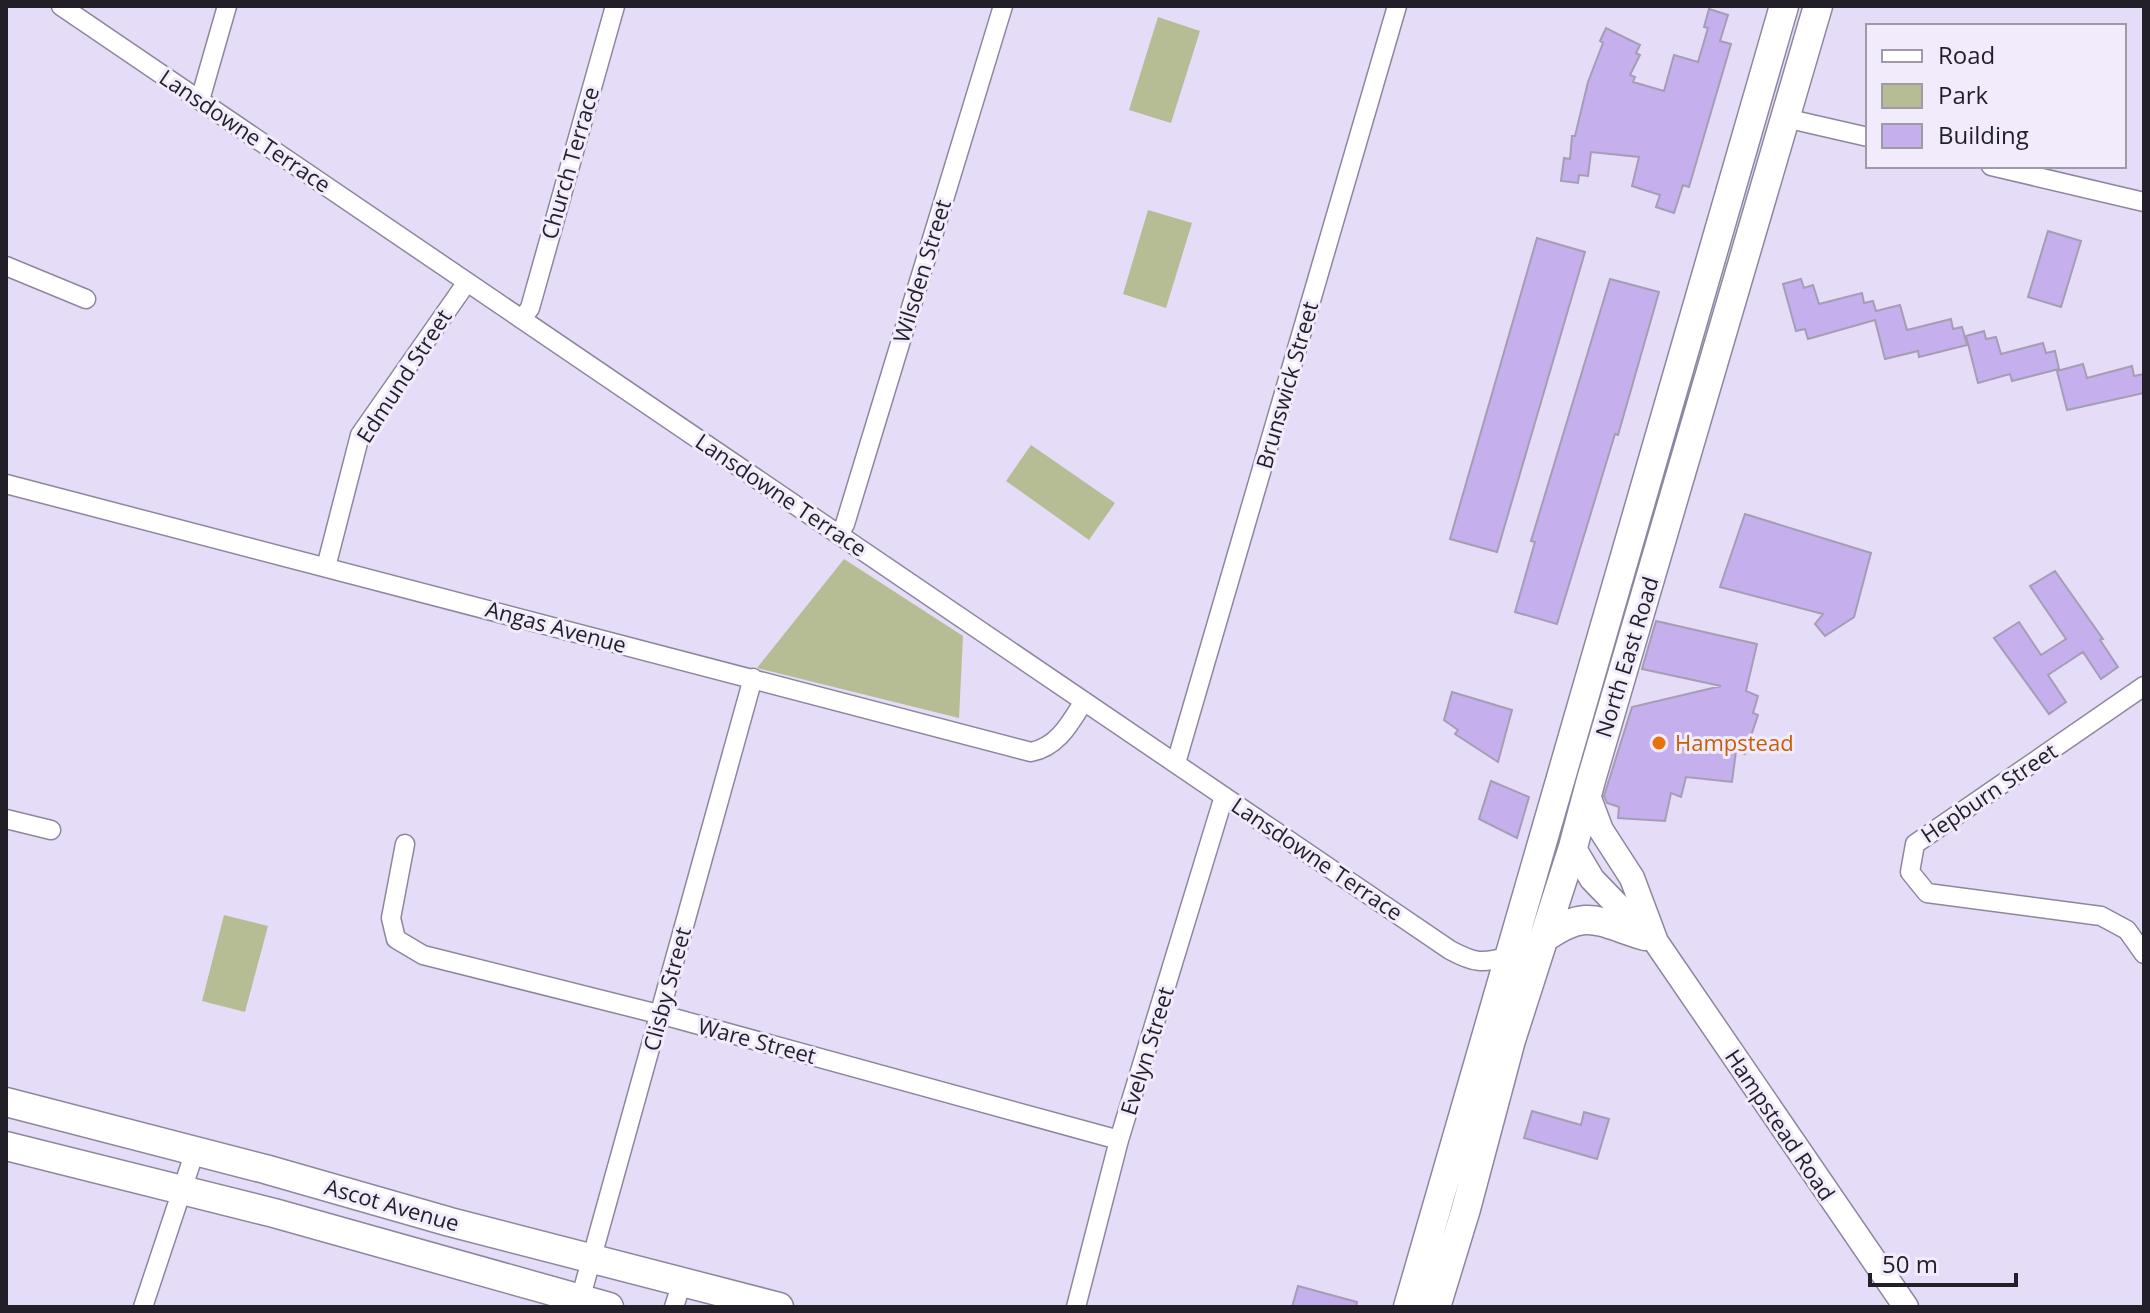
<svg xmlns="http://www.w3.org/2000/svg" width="2150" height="1313" font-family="'Open Sans',sans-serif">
	<rect width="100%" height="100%" fill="#e5dcf7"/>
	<!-- green -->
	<path fill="#b6bd94" d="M1158,17L1200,31L1171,123L1129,110Z
		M1148,210L1192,223L1166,308L1123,294Z
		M1031,445L1115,503L1089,540L1006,481Z
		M844,559L963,636L959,718L757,668Z
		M224,915L268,926L245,1012L202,1001Z"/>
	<!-- building -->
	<path fill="#c5afed" stroke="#a59db6" stroke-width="2" d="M1709,9L1728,15L1720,41L1731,44L1689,187L1683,185L1674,213L1656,207L1660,195L1632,186L1639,157L1591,152L1588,176L1579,175L1578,183L1561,181L1564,158L1570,159L1572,136H1575L1588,82L1603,43L1600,41L1606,28L1640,45L1636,53L1640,55L1630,75L1635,77L1633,82L1664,91L1674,55L1698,62L1708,28L1704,27Z
		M2048,231L2081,241L2061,307L2028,297Z
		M1537,238L1585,252L1497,552L1450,539Z
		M1610,279L1659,292L1618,435L1615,434L1557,624L1515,612L1535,542L1531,541Z
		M1801,279L1804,288L1813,285L1819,304L1862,293L1864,303L1873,301L1876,311L1900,305L1907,330L1951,319L1953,329L1962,327L1967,345L1919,357L1918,351L1885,359L1875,320L1808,339L1805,329L1796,331L1783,284Z
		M1984,331L1986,339L1996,337L2001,354L2043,343L2046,353L2055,351L2059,369L2012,381L2010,374L1978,383L1966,336Z
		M2083,364L2087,378L2132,366L2134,376L2144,374V393L2067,410L2057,371Z
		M1745,514L1871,553L1854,617L1825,636L1815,624L1823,614L1720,587Z
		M2055,571L2103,639L2100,640L2118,667L2101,679L2083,652L2054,671L2048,675L2066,702L2049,714L1994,638L2019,622L2041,655L2066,639L2030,586Z
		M1656,621L1757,644L1746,691L1758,696L1753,713L1758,715L1745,754L1736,751L1732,782L1686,777L1681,797L1671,793L1665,821L1618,818L1619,807L1607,803L1604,796L1632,707L1721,686L1642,669Z
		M1452,692L1512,710L1498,762L1455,734L1458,730L1444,720Z
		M1491,781L1529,797L1517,838L1479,819Z
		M1532,1111L1581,1125L1584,1112L1609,1119L1597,1159L1524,1138Z
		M1298,1286L1357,1302L1356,1307H1292Z"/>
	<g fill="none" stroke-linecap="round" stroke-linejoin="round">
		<defs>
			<path id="minor" d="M61,6L1450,950C1474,963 1483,964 1508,956
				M200,100L227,6
				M1785,118L1868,137
				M1991,166L2144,202
				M6,266L86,299
				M522,319L530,308L615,6
				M6,484L1031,752C1058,747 1070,723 1084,701
				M839,535L845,524L1003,6
				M326,567L360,435L467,282
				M2144,686L1915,844L1910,872L1927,893L2101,916L2127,930L2144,954
				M1176,763L1397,6
				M6,819L51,830
				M405,844L391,918L396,939L423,955L670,1017L1119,1140
				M580,1300L753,678
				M143,1307L195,1151
				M674,1307L682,1282
				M1076,1307L1119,1140L1224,796"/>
			<path id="major" d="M1587,793L1601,830L1632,878L1656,942L1906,1307
				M1573,847L1592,879L1648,937"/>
			<path id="highway" d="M1543,939C1587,907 1598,922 1645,936
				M6,1102L265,1169L450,1222L779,1307
				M6,1146L274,1213L609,1307
				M1408,1307L1784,6
				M1436,1307L1466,1209L1511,1040L1573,847L1591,780L1818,6"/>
		</defs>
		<!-- minor casing -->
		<use href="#minor" stroke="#8e869e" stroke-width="21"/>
		<!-- major casing -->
		<use href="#major" stroke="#8e869e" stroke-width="27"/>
		<!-- highway casing -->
		<use href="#highway" stroke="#8e869e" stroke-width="31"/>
		<!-- minor -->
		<use href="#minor" stroke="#fff" stroke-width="18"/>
		<!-- major -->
		<use href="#major" stroke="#fff" stroke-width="24"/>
		<!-- highway -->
		<use href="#highway" stroke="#fff" stroke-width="28"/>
	</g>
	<!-- markers -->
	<circle fill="#e8710a" stroke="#f1ebfc" stroke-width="3" cx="1659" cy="743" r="8"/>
	<g text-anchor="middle" stroke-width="6" stroke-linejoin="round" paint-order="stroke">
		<!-- street labels -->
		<g font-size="22" fill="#231f29" stroke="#f1ebfc">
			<text transform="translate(245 131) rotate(34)" y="8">Lansdowne Terrace</text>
			<text transform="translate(570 163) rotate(-74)" y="8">Church Terrace</text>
			<text transform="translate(922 271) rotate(-73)" y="8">Wilsden Street</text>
			<text transform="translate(404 376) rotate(-57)" y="8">Edmund Street</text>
			<text transform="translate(1287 385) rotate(-74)" y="8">Brunswick Street</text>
			<text transform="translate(781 495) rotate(34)" y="8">Lansdowne Terrace</text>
			<text transform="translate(556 627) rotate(15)" y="8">Angas Avenue</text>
			<text transform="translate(1627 657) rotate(-73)" y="8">North East Road</text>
			<text transform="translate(1989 793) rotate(-34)" y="8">Hepburn Street</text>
			<text transform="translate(1317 859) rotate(34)" y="8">Lansdowne Terrace</text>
			<text transform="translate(667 989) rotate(-75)" y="8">Clisby Street</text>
			<text transform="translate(757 1041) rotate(15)" y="8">Ware Street</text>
			<text transform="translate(1147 1051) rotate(-73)" y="8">Evelyn Street</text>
			<text transform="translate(1780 1125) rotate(56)" y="8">Hampstead Road</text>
			<text transform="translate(392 1205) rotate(16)" y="8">Ascot Avenue</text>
		</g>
		<!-- food labels -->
		<g font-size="22" fill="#c56008" stroke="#f1ebfc" text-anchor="start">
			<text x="1675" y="751">Hampstead</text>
		</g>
	</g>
	<!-- border -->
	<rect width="2150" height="1313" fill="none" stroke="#231f29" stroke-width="16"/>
	<!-- legend -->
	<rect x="1866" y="24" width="260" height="144" fill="#f1ebfc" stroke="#9f99a8" stroke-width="2"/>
	<rect x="1882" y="50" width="40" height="12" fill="#ffffff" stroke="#9f99a8" stroke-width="2"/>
	<text x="1938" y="64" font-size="24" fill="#231f29">Road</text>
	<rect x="1882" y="84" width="40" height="24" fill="#b6bd94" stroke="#9f99a8" stroke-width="2"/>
	<text x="1938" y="104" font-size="24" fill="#231f29">Park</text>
	<rect x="1882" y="124" width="40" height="24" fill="#c5afed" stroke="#9f99a8" stroke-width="2"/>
	<text x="1938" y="144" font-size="24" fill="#231f29">Building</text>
	<!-- scale -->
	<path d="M1870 1273v12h146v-12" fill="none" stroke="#231f29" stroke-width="4"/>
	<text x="1882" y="1273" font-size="24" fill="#231f29" stroke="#f1ebfc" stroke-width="6" paint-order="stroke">50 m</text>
</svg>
